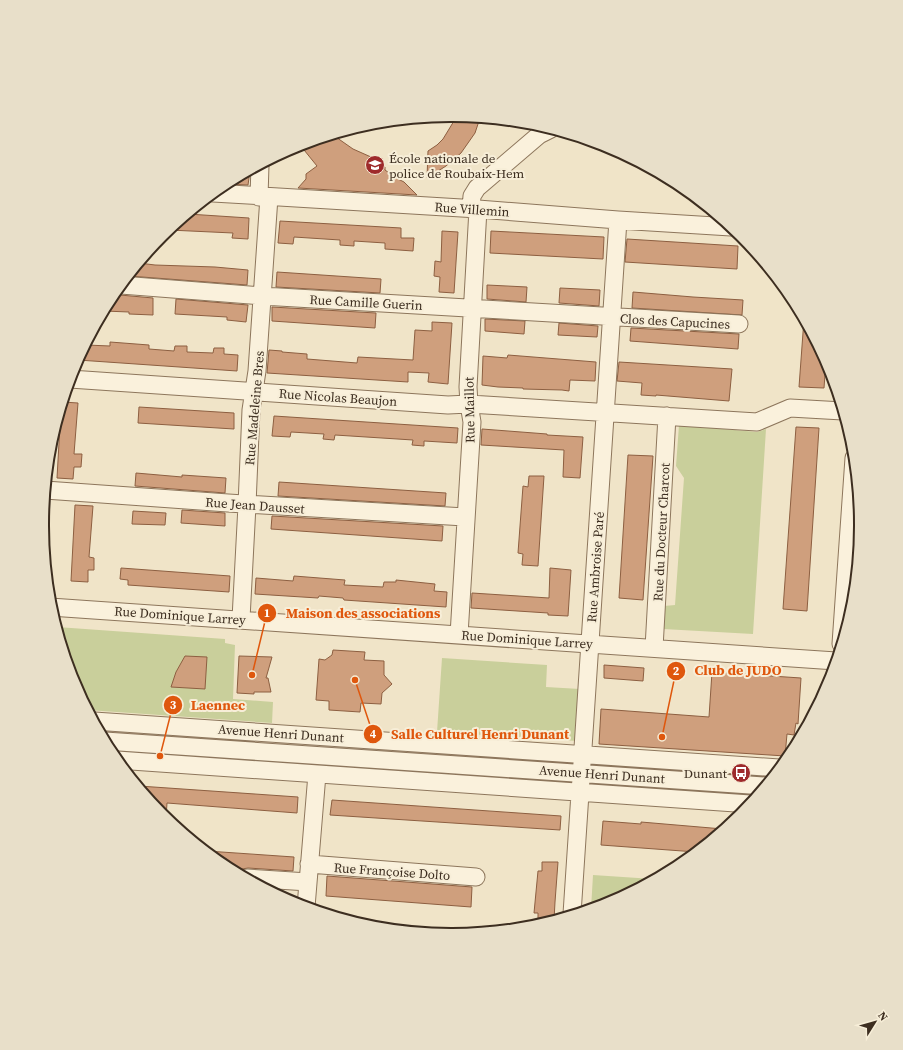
<svg xmlns="http://www.w3.org/2000/svg" width="903" height="1050" font-family="'Source Serif 4',serif">
	<rect width="100%" height="100%" fill="#f0e4c8"/>
	<!-- green -->
	<path fill="#c9cf9b" d="M679,425L757,432L766,429L753,634L663,629L664,606L675,605L684,478L676,466Z
		M57,627L225,639V643L235,645L233,699L273,702L272,723L88,710L73,681Z
		M442,658L547,665L546,687L580,689L577,741L437,732Z
		M593,875L653,879L608,903L591,909Z"/>
	<!-- building -->
	<path fill="#cf9f7d" stroke="#8d5f41" d="M457,116L480,118L475,133L461,153L446,166L427,178L428,151L437,145L443,139Z
		M333,135L353,149L371,157L369,165L385,167V170L396,178L404,182L417,195L298,188L306,179V174L317,166L300,145Z
		M250,171L248,185L225,184L242,175Z
		M188,214L249,218L248,239L232,238L233,233L169,230Z
		M280,221L401,228V238H414L413,251L385,249V243L354,241V246L340,245V240L294,237L293,244L278,243Z
		M442,231L458,232L454,293L439,292L440,277L434,276L435,261L441,262Z
		M491,231L604,237L603,259L490,253Z
		M627,239L738,246L737,269L625,262Z
		M139,263L155,265L215,267L248,270L247,285L129,276Z
		M277,272L381,279L380,293L276,287Z
		M487,285L527,287L526,302L487,299Z
		M560,288L600,290L599,306L559,303Z
		M633,292L693,297L743,300L742,315L632,308Z
		M115,293L120,295L153,298V315L129,314V312L104,311L111,297Z
		M176,299L248,305L246,322L227,320V317L175,314Z
		M272,307L376,313L375,328L272,321Z
		M485,319L525,321L524,334L485,331Z
		M804,319L826,361L824,388L799,387Z
		M432,322L452,323L448,384L428,382L429,373L408,372V382L267,373L269,350L282,351V352L307,354V359L357,363L358,357L413,360L415,330L432,331Z
		M559,323L598,326L597,337L558,335Z
		M631,328L739,334L738,349L630,341Z
		M110,342L149,345V349L174,351L175,346H187V352L213,353L214,348H224V354L238,355L237,371L78,360L86,345L110,346Z
		M508,355L596,362L595,381L570,380L569,391L562,390L523,389V388L498,387L482,385L483,356L507,358Z
		M619,362L732,369L729,401L656,395V396L641,395L642,383L617,381Z
		M63,402L78,403L74,454H82L81,467H74L73,479L57,478L61,408Z
		M139,407L234,413V429L138,423Z
		M274,416L458,428L457,443L424,441V446L412,445L413,440L335,435L334,440L323,439L324,434L291,432L290,437L272,436Z
		M796,427L819,428L807,611L783,609Z
		M482,429L547,434V435L583,437L580,478L563,477L564,450L481,445Z
		M628,455L653,456L643,600L619,598Z
		M136,473L182,477V475L226,478L225,493L135,486Z
		M529,476H544L538,566L522,565L523,554L518,553L523,486L528,487Z
		M279,482L446,493L445,506L278,496Z
		M75,505L93,506L89,557L94,558V570H88V582L71,581Z
		M182,510L225,513V526L181,523Z
		M133,511L166,513L165,525L132,524Z
		M272,516L443,526L442,541L271,529Z
		M121,568L230,576L229,592L128,585V580L120,579Z
		M550,568L571,570L568,616L548,615V613L471,608L472,593L549,598Z
		M294,576L345,580L344,585L383,587L384,582H396V580L435,584L434,591L447,592L446,607L344,600L343,598L319,596L318,598L255,594L256,578L293,581Z
		M333,650L365,652L364,660L384,661V675L392,684L382,693L381,704L361,703L360,712L329,710V701L316,700L319,659L325,660L332,655Z
		M185,656L207,657L205,689L171,687L176,672Z
		M239,656L272,657L266,678H268L271,692H254V694L237,693Z
		M604,665L644,668L643,681L604,678Z
		M712,672L801,678L798,724L796,723L794,735L787,734L785,756L599,744L601,709L709,717Z
		M139,786L298,797L297,813L167,803L166,818Z
		M332,800L561,816L560,830L330,815Z
		M603,821L641,824V822L723,829L696,852L601,845Z
		M207,851L294,857L293,871L248,868L242,869L238,873L224,865Z
		M542,862H558L555,902L554,920L538,925V913H534L538,871H542Z
		M327,876L472,887L471,907L326,896Z"/>
	<g fill="none" stroke-linecap="round" stroke-linejoin="round">
		<defs>
			<path id="minor" d="M213,193L478,209L618,220L731,227
				M259,197L260,165
				M471,209L472,196L477,188L539,135L551,129
				M121,285L262,296L739,324
				M70,379L448,405L469,404L757,422L790,408L843,411
				M45,490L228,503L465,517
				M50,607L836,661
				M241,619L247,505L251,410L257,371L269,197
				M459,635L472,422L469,404L468,387L478,209
				M841,644L854,458
				M654,648L667,416
				M94,721L779,768
				M105,741L765,786
				M117,760L750,804
				M309,864L476,877
				M247,878L308,882
				M306,907L317,774
				M572,914L618,220"/>
		</defs>
		<!-- minor casing -->
		<use href="#minor" stroke="#8d765c" stroke-width="19"/>
		<!-- minor -->
		<use href="#minor" stroke="#faf1dc" stroke-width="17"/>
	</g>
	<!-- icons -->
	<defs>
		<symbol id="university-disc" viewBox="-11 -11 22 22"><circle r="9.5" fill="#9e2a2b" stroke="#f7eed8"/><path d="M0-5L7-2L0 1L-7-2ZM-4 1L0 2.5L4 1V4Q0 6-4 4Z" fill="#fff"/></symbol>
		<symbol id="bus-disc" viewBox="-11 -11 22 22"><circle r="9.5" fill="#9e2a2b" stroke="#f7eed8"/><path d="M-5-6H5V4H4V6H2V4H-2V6H-4V4H-5ZM-3.5-4V0h7V-4ZM-3.5 1.2v1.5H-2V1.2ZM2 1.2v1.5H3.5V1.2Z" fill="#fff"/></symbol>
	</defs>
	<g fill-rule="evenodd">
		<use href="#university-disc" x="364" y="154" width="22" height="22"/>
		<use href="#bus-disc" x="730" y="762" width="22" height="22"/>
	</g>
	<g text-anchor="middle" stroke-width="4" stroke-linejoin="round" paint-order="stroke">
		<!-- poi labels -->
		<g font-size="13" fill="#3d2e20" stroke="#f7eed8" text-anchor="start">
			<text x="389" y="163">École nationale de<tspan x="389" dy="15">police de Roubaix-Hem</tspan></text>
			<text x="727" y="778" text-anchor="end">Dunant</text>
		</g>
		<!-- street labels -->
		<g font-size="13" fill="#3d2e20" stroke="#f7eed8">
			<text transform="translate(472 209) rotate(4)" y="5">Rue Villemin</text>
			<text transform="translate(366 302) rotate(3)" y="5">Rue Camille Guerin</text>
			<text transform="translate(675 321) rotate(3)" y="5">Clos des Capucines</text>
			<text transform="translate(338 397) rotate(4)" y="5">Rue Nicolas Beaujon</text>
			<text transform="translate(254 408) rotate(-85)" y="5">Rue Madeleine Bres</text>
			<text transform="translate(469 410) rotate(-91)" y="5">Rue Maillot</text>
			<text transform="translate(255 505) rotate(4)" y="5">Rue Jean Dausset</text>
			<text transform="translate(661 532) rotate(-87)" y="5">Rue du Docteur Charcot</text>
			<text transform="translate(595 567) rotate(-86)" y="5">Rue Ambroise Paré</text>
			<text transform="translate(180 615) rotate(4)" y="5">Rue Dominique Larrey</text>
			<text transform="translate(527 639) rotate(4)" y="5">Rue Dominique Larrey</text>
			<text transform="translate(281 733) rotate(4)" y="5">Avenue Henri Dunant</text>
			<text transform="translate(602 774) rotate(4)" y="5">Avenue Henri Dunant</text>
			<text transform="translate(392 871) rotate(4)" y="5">Rue Françoise Dolto</text>
		</g>
	</g>
	<!-- crop -->
	<path d="M0 0H903V1050H0ZM451 122H452A402 402 0 0 1 854 524V526A402 402 0 0 1 452 928H451A402 402 0 0 1 49 526V524A402 402 0 0 1 451 122Z" fill="#e8dfc9" fill-rule="evenodd"/>
	<path fill="none" stroke="#3d2e20" stroke-width="2" d="M451 122H452A402 402 0 0 1 854 524V526A402 402 0 0 1 452 928H451A402 402 0 0 1 49 526V524A402 402 0 0 1 451 122Z"/>
	<!-- callouts -->
	<path fill="none" stroke="#df570d" stroke-width="1.5" d="M252 675L267 613M662 737L676 671M160 756L173 705M355 680L373 734"/>
	<g fill="#df570d" stroke="#f7eed8" stroke-width="1.5">
		<circle cx="252" cy="675" r="4"/>
		<circle cx="662" cy="737" r="4"/>
		<circle cx="160" cy="756" r="4"/>
		<circle cx="355" cy="680" r="4"/>
		<circle cx="267" cy="613" r="10"/>
		<circle cx="676" cy="671" r="10"/>
		<circle cx="173" cy="705" r="10"/>
		<circle cx="373" cy="734" r="10"/>
	</g>
	<g font-size="12" text-anchor="middle" font-weight="bold" fill="#fff">
		<text x="267" y="617">1</text>
		<text x="676" y="675">2</text>
		<text x="173" y="709">3</text>
		<text x="373" y="738">4</text>
	</g>
	<g font-size="14" text-anchor="middle" font-weight="bold" fill="#df570d" stroke="#f7eed8" stroke-width="4" stroke-linejoin="round" paint-order="stroke">
		<text x="363" y="618">Maison des associations</text>
		<text x="738" y="675">Club de JUDO</text>
		<text x="218" y="710">Laennec</text>
		<text x="480" y="739">Salle Culturel Henri Dunant</text>
	</g>
	<!-- north arrow -->
	<g transform="translate(875 1022) rotate(53)" stroke="#f7eed8" stroke-width="3" paint-order="stroke">
	<path d="M0-3L7 15L0 10L-7 15Z" fill="#3d2e20"/>
	<text y="-6" font-size="11" font-weight="bold" text-anchor="middle" fill="#3d2e20">N</text>
	</g>
</svg>
